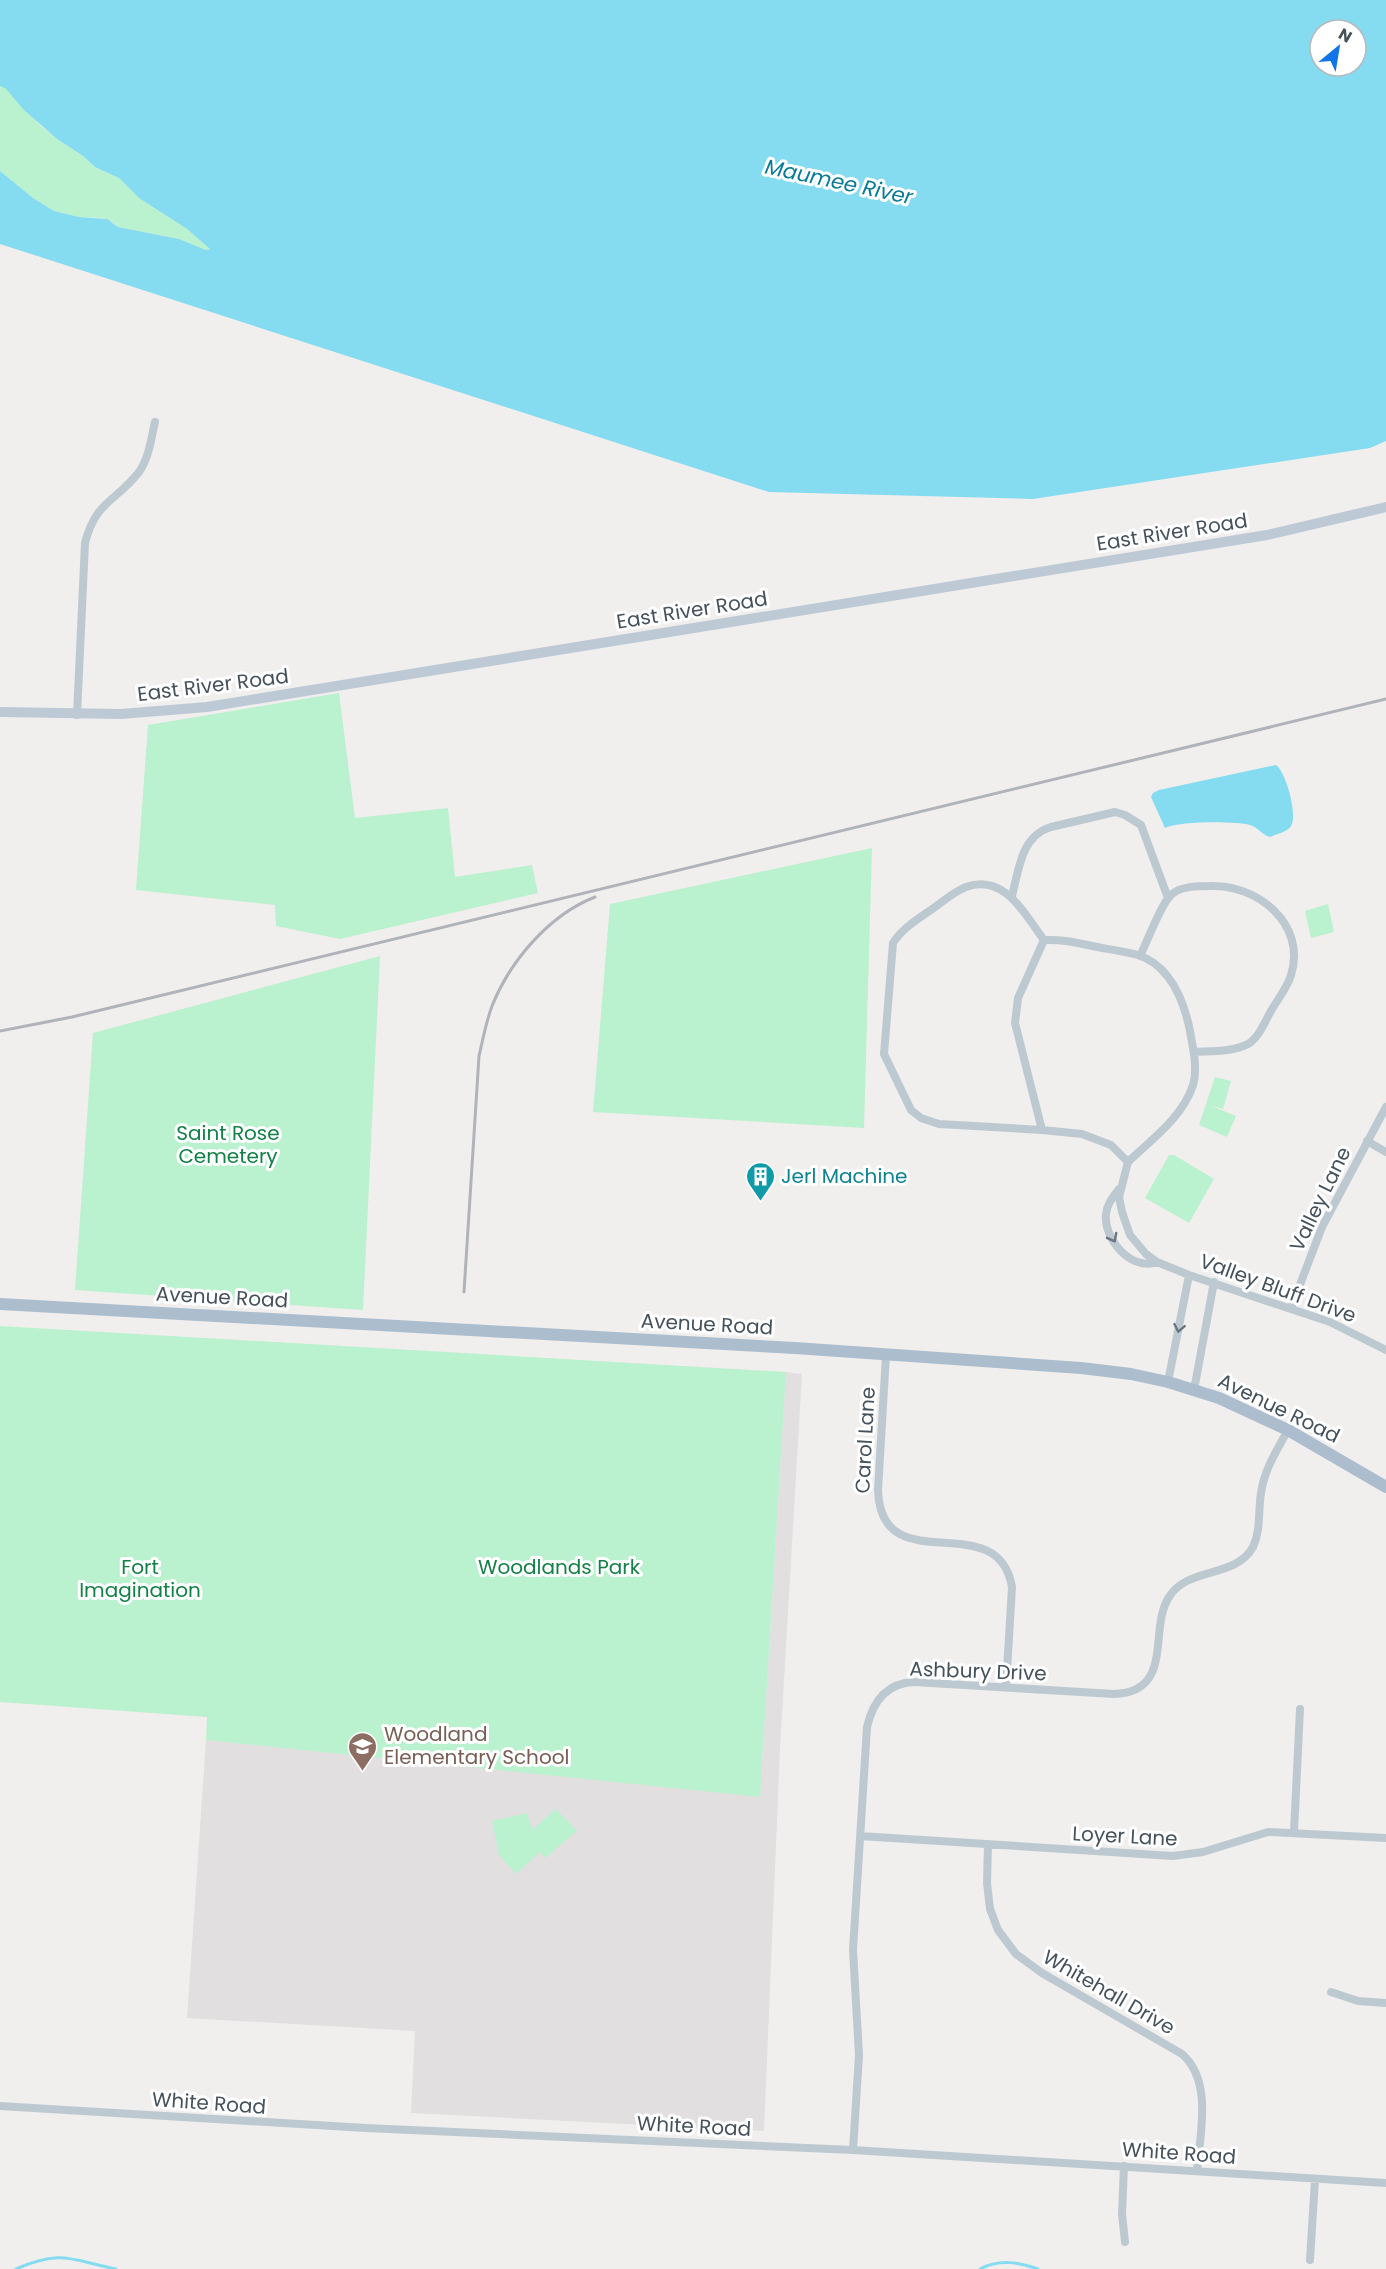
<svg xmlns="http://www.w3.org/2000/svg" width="1386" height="2269" font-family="Poppins,sans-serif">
	<rect width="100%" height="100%" fill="#f1eeee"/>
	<!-- education -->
	<path fill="#e2dfe0" d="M786,1372L802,1374L780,1748L764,2131L411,2113L415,2031L187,2018L206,1740L760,1796Z"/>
	<!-- green -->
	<path fill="#baf1ce" d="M0,86L6,89L41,126L57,139L83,156L95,167L119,178L139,198L187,229L210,249L206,250L179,239L118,227L112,222L103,218L79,217L54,211L33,198L0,171Z
		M339,693L355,818L448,808L455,877L532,865L538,893L340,939L276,926L275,905L136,890L148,725Z
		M872,848L864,1128L593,1112L610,904Z
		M1328,904L1334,932L1311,938L1305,911Z
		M380,956L363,1310L75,1290L93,1033Z
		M1215,1077L1231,1081L1223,1109L1209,1105L1236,1116L1227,1137L1199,1125Z
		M1169,1155H1174L1214,1179L1189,1223L1145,1198Z
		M0,1326L786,1372L760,1797L206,1740L207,1717L0,1702Z
		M556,1809L577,1831L545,1858L540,1852L516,1874L499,1855L492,1821L527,1813L532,1830Z"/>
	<!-- water -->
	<path fill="#85dcf0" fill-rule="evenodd" d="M0,0H1386V441L1370,448L1033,499L769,492L0,244V171L33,198L54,211L79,217L107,219L118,227L179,239L206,250L210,249L187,229L139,198L119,178L95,167L83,156L57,139L24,110L6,89L0,86ZM1320,30H1356V66H1320Z
		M1276,765C1286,772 1298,815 1291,826C1288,832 1276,834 1270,837C1262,835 1259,828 1250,825C1233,821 1180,821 1165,828L1151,797L1153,793L1159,790Z"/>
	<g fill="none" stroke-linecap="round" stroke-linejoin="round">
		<!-- stream -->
		<path stroke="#85dcf0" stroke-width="3" d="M16,2269C62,2249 71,2260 116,2269
			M980,2269C999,2259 1018,2262 1038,2269"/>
		<!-- minor -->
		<path stroke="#bdc9d1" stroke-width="8" d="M77,715L85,543C96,500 116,502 139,472C149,458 151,439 155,422
			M1012,896C1019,869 1021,836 1051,827L1115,812L1125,815L1141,825L1168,898
			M1140,956C1147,942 1161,904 1171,895C1180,886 1198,886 1210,886C1257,884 1307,924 1291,975C1288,987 1277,1000 1271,1011C1265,1021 1259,1038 1248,1044C1233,1052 1211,1051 1194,1052
			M1042,1130L939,1124L921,1118L911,1110L884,1054L893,943C903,927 920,918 935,907C945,900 955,891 966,887C1005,873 1025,915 1044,940
			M1367,1141L1386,1152
			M1128,1162C1151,1140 1183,1117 1193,1085C1198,1068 1193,1049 1190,1031C1184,1001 1171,966 1138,955C1127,952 1114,950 1102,948C1082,944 1064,939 1044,940L1018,998L1015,1023L1042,1130L1082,1134L1111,1145L1128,1162L1119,1197L1122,1212L1130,1235L1146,1254L1157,1262L1189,1275L1330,1322L1386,1350
			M1119,1189C1113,1197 1107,1204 1106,1214C1103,1238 1131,1272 1157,1262
			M1291,1308L1322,1227L1386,1107
			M886,1355L878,1490C881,1584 998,1504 1012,1587L1006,1687
			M1168,1382L1189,1275
			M1194,1390L1214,1282
			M1294,1832L1300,1709
			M860,1836L1173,1856L1203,1852L1268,1832L1386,1838
			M988,1844L987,1883L990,1909L998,1930L1016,1954L1042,1973L1182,2054C1213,2081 1200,2134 1197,2171
			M1331,1992L1358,2001L1386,2003
			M0,2106L366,2128L853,2150L1386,2183
			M853,2150L859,2055L853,1950L867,1727C873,1701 887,1683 914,1682L1114,1694C1175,1692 1148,1629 1169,1597C1188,1566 1235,1579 1253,1547C1261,1530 1258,1511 1261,1493C1264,1470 1277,1450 1288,1430
			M1124,2166L1122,2214L1125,2242
			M1310,2260L1315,2179"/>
		<!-- secondary -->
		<path stroke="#bdcad6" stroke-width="10" d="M0,712L121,714L207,707L1267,535L1386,507"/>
		<!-- primary -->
		<path stroke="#acbece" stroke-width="12" d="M0,1304L795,1348L1081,1368L1131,1374L1168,1382L1219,1398L1288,1430L1386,1487"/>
		<!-- rail -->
		<path stroke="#b0b3b9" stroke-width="3" d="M0,1031L72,1017L1386,699
			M464,1292L479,1056C483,1039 486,1022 492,1006C510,961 549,915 595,897"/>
	</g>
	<!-- one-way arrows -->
	<defs><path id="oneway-chevron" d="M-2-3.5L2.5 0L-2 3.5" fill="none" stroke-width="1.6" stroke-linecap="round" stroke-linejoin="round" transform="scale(1.5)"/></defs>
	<g stroke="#69767f">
		<use href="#oneway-chevron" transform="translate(1113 1238) rotate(62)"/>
		<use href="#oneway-chevron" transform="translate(1179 1328) rotate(101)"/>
	</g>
	<!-- icons -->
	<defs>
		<symbol id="building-pin" viewBox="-11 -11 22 30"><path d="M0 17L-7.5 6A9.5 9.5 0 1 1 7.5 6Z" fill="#0f9aa8" stroke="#fff"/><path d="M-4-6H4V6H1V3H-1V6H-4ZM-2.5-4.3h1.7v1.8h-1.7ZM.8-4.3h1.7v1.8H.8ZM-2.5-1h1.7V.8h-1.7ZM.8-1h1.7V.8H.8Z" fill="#fff"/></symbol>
		<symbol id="school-pin" viewBox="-11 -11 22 30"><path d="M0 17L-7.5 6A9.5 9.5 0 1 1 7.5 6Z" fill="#8d6e63" stroke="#fff"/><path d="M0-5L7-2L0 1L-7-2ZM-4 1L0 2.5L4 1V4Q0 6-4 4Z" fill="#fff"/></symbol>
	</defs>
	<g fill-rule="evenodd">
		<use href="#building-pin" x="744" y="1160" width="33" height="45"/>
		<use href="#school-pin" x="346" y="1730" width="33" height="45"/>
	</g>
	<g text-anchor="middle" stroke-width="6" stroke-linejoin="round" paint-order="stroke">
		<!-- street labels -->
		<g font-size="20" fill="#45525c" stroke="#fff">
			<text transform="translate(1172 532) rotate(-9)" y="7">East River Road</text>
			<text transform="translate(692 610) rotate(-9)" y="7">East River Road</text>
			<text transform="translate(213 685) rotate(-7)" y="7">East River Road</text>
			<text transform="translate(1320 1199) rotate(-64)" y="7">Valley Lane</text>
			<text transform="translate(1278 1288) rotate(20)" y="7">Valley Bluff Drive</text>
			<text transform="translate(222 1297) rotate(3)" y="7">Avenue Road</text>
			<text transform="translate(707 1324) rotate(3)" y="7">Avenue Road</text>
			<text transform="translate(1279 1408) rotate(26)" y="7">Avenue Road</text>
			<text transform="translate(865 1440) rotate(-87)" y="7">Carol Lane</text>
			<text transform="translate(978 1671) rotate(2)" y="7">Ashbury Drive</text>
			<text transform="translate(1125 1836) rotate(3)" y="7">Loyer Lane</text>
			<text transform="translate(1109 1992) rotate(30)" y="7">Whitehall Drive</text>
			<text transform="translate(209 2103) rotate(4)" y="7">White Road</text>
			<text transform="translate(694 2126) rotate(3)" y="7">White Road</text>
			<text transform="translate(1179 2153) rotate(4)" y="7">White Road</text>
		</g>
		<!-- park labels -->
		<g font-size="20" fill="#138147" stroke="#fff">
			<text x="228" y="1140">Saint Rose<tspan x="228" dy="23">Cemetery</tspan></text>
			<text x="140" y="1574">Fort<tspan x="140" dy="23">Imagination</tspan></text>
			<text x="559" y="1574">Woodlands Park</text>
		</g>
		<!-- culture labels -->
		<g font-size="20" fill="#0d838f" stroke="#fff" text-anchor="start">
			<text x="781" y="1183">Jerl Machine</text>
		</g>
		<!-- education labels -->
		<g font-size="20" fill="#785e54" stroke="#fff" text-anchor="start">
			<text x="384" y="1741">Woodland<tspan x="384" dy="23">Elementary School</tspan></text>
		</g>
		<!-- water labels -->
		<g font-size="21" font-style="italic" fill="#087c96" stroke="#fff">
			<text transform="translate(839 182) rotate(12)" y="7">Maumee River</text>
		</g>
	</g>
	<!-- north arrow -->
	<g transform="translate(1338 48) rotate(30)"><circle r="28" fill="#ffffff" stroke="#b5babe" stroke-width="1.5"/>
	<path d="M0-4.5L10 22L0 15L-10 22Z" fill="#1174e7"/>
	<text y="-9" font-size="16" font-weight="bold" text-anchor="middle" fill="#45525c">N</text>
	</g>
</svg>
